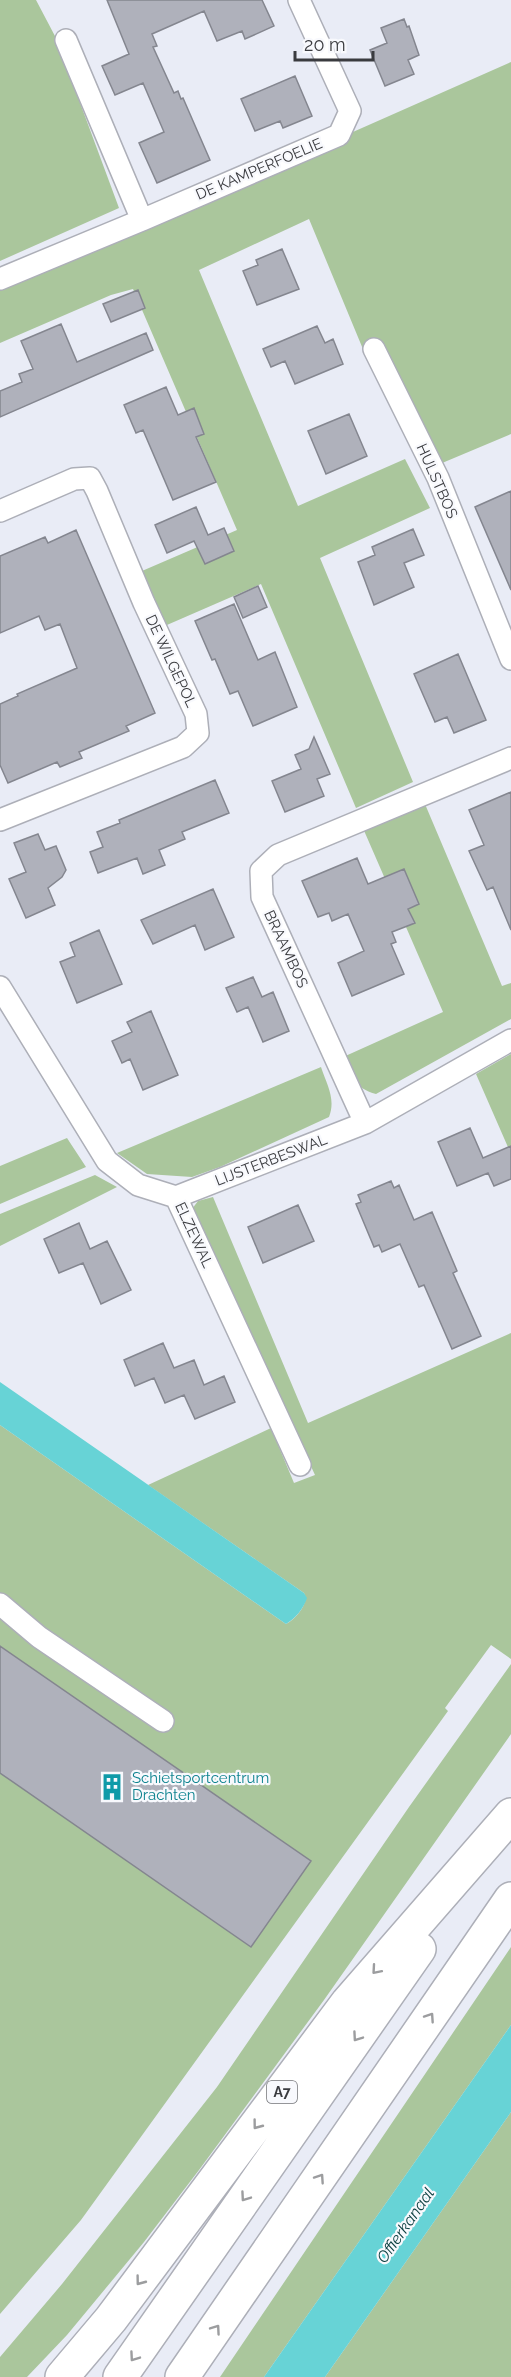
<svg xmlns="http://www.w3.org/2000/svg" width="511" height="2377" font-family="Raleway,sans-serif">
	<rect width="100%" height="100%" fill="#e9ecf6"/>
	<!-- green -->
	<path fill="#aac69c" d="M0,0H36L56,38L119,208L0,261Z
		M511,62V434L435,466L365,354L309,219L199,270L298,506L405,459L430,508L320,558L413,782L356,808L261,584L160,628L135,574L237,530L133,289L111,295L0,343V288Z
		M422,797L502,986L511,983V1019L376,1094C356,1089 350,1075 341,1058L443,1012L362,826Z
		M511,1054V1154L476,1074Z
		M321,1067C327,1085 336,1099 329,1117L220,1167L192,1177L147,1174L117,1153Z
		M67,1138L86,1167L0,1204V1166Z
		M95,1175L117,1187L0,1246V1214Z
		M213,1197L308,1423L511,1333V1659L491,1645L445,1708L448,1711L81,2220L0,2314V1425L286,1624C295,1619 304,1609 306,1598L304,1593L148,1485L271,1428L294,1483L315,1475L194,1213L192,1209L198,1201Z
		M511,1664V1734L324,2000L199,2170L144,2242L67,2335L27,2377H0V2357L62,2284L217,2087L409,1807Z
		M511,1947V2025L264,2377H220Z
		M511,2112V2377H325Z"/>
	<!-- water -->
	<path fill="#67d3d6" d="M0,1382L304,1593L307,1598C304,1608 295,1619 286,1624L0,1425Z
		M511,2025V2112L325,2377H264Z"/>
	<!-- building -->
	<path fill="#afb1bb" stroke="#84868f" stroke-width="1.5" d="M107,0H262L274,26L245,39L242,31L217,41L204,11L152,34L157,46L153,47L174,93L178,91L181,99L183,98L210,160L157,183L139,143L164,132L143,83L115,95L102,66L129,54Z
		M404,19L407,27L409,26L419,55L408,60L414,74L385,86L370,50L387,43L381,28Z
		M295,76L312,116L283,128L280,121L255,131L241,99Z
		M282,249L299,289L257,305L243,271L258,265L256,260Z
		M138,290L145,308L111,322L103,304Z
		M61,324L77,362L146,333L153,350L0,417V391L22,382L19,374L33,369L21,341Z
		M317,326L325,343L333,339L343,364L295,384L285,361L271,367L263,349Z
		M166,387L178,415L194,408L204,434L196,437L216,482L173,500L143,430L136,433L124,405Z
		M349,414L367,456L326,474L308,431Z
		M511,491V590L475,507Z
		M196,507L208,535L224,528L234,551L205,564L194,541L167,553L155,525Z
		M413,529L424,555L404,563L414,587L374,605L358,562L375,555L372,547Z
		M76,530L155,713L126,726L129,731L79,752L82,758L60,767L57,762L8,783L0,765V704L18,696L17,694L77,668L60,624L45,630L39,616L0,633V556L45,537L48,543Z
		M258,586L267,607L243,618L234,597Z
		M234,604L258,660L275,652L297,707L253,726L238,691L230,694L215,659L212,660L195,621Z
		M458,654L486,720L454,733L447,717L435,722L414,674Z
		M314,737L330,774L317,779L324,796L285,812L272,781L301,769L295,755L309,749Z
		M215,780L229,813L182,832L185,839L159,850L165,865L143,874L137,858L98,873L90,852L103,847L97,832L120,823L119,820Z
		M511,792V930L493,887L487,890L469,851L484,845L469,810Z
		M38,834L45,850L56,846L66,870L62,877L48,888L55,905L26,918L9,879L26,872L14,843Z
		M357,858L368,884L404,869L419,904L408,909L415,923L392,932L396,942L391,944L404,974L352,996L338,963L364,951L348,914L332,921L329,913L318,917L302,881Z
		M213,889L234,937L205,950L195,925L153,944L141,920Z
		M99,930L122,984L77,1003L60,962L75,956L70,943Z
		M253,977L262,997L273,992L289,1031L263,1042L248,1007L237,1012L226,988Z
		M151,1011L178,1075L143,1090L130,1059L122,1063L112,1041L132,1032L127,1022Z
		M470,1128L483,1158L511,1146V1179L494,1186L488,1173L457,1186L438,1142Z
		M391,1181L394,1188L399,1185L414,1220L432,1212L457,1271L453,1273L481,1336L452,1349L424,1285L419,1287L400,1244L382,1252L379,1245L374,1247L356,1204L361,1202L358,1195Z
		M298,1205L314,1241L263,1263L248,1227Z
		M79,1223L90,1249L107,1241L131,1290L101,1304L83,1263L59,1273L44,1239Z
		M163,1343L174,1368L194,1360L204,1385L224,1376L235,1402L195,1419L184,1395L165,1403L154,1378L135,1386L124,1360Z
		M0,1646L311,1861L251,1947L0,1773Z"/>
	<g fill="none" stroke-linecap="round" stroke-linejoin="round">
		<defs>
			<path id="minor" d="M66,40L142,220L339,135L350,111L299,0
				M0,279L142,220
				M374,349L438,478L511,659
				M0,511L74,479L90,478L97,491L144,603L196,714L198,733L183,747L0,820
				M0,987L107,1161L138,1185L176,1197L300,1465
				M365,1123L262,897L261,871L278,855L511,758
				M176,1197L365,1123L511,1040
				M0,1604L39,1637L163,1721"/>
			<path id="motorway" d="M62,2377L111,2319L348,2002L511,1815
				M120,2377L419,1949
				M182,2377L511,1899"/>
		</defs>
		<!-- minor casing -->
		<use href="#minor" stroke="#adafb8" stroke-width="24"/>
		<!-- motorway casing -->
		<use href="#motorway" stroke="#adafb8" stroke-width="36"/>
		<!-- minor -->
		<use href="#minor" stroke="#fff" stroke-width="21"/>
		<!-- motorway -->
		<use href="#motorway" stroke="#fff" stroke-width="33"/>
	</g>
	<!-- one-way arrows -->
	<defs><path id="oneway-chevron" d="M-2-3.5L2.5 0L-2 3.5" fill="none" stroke-width="1.6" stroke-linecap="round" stroke-linejoin="round" transform="scale(1.5)"/></defs>
	<g stroke="#9c9d9f">
		<use href="#oneway-chevron" transform="translate(376 1970) rotate(131)"/>
		<use href="#oneway-chevron" transform="translate(430 2017) rotate(-56)"/>
		<use href="#oneway-chevron" transform="translate(357 2037) rotate(125)"/>
		<use href="#oneway-chevron" transform="translate(257 2125) rotate(127)"/>
		<use href="#oneway-chevron" transform="translate(320 2178) rotate(-56)"/>
		<use href="#oneway-chevron" transform="translate(245 2197) rotate(125)"/>
		<use href="#oneway-chevron" transform="translate(140 2281) rotate(127)"/>
		<use href="#oneway-chevron" transform="translate(216 2329) rotate(-55)"/>
		<use href="#oneway-chevron" transform="translate(134 2357) rotate(125)"/>
	</g>
	<!-- icons -->
	<defs>
		<symbol id="building-bare" viewBox="-9 -9 18 18"><path d="M-4-6H4V6H1V3H-1V6H-4ZM-2.5-4.3h1.7v1.8h-1.7ZM.8-4.3h1.7v1.8H.8ZM-2.5-1h1.7V.8h-1.7ZM.8-1h1.7V.8H.8Z" fill="#0f9aa8" stroke="#f8f9fd" stroke-width="2.5" paint-order="stroke"/></symbol>
	</defs>
	<g fill-rule="evenodd">
		<use href="#building-bare" x="93" y="1768" width="38" height="38"/>
	</g>
	<g text-anchor="middle" stroke-width="4.5" stroke-linejoin="round" paint-order="stroke">
		<!-- shield labels -->
		<rect fill="#f8f9fd" stroke="#737478" stroke-width="1.5" x="267" y="2081" width="30" height="22" rx="4.5"/>
		<g font-size="14" font-weight="bold" fill="#3a3b3f">
			<text x="282" y="2097">A7</text>
		</g>
		<!-- street labels -->
		<g font-size="15" fill="#3a3b3f" stroke="#f8f9fd">
			<text transform="translate(259 169) rotate(-23)" y="5">DE KAMPERFOELIE</text>
			<text transform="translate(437 481) rotate(66)" y="5">HULSTBOS</text>
			<text transform="translate(171 661) rotate(65)" y="5">DE WILGEPOL</text>
			<text transform="translate(286 949) rotate(65)" y="5">BRAAMBOS</text>
			<text transform="translate(271 1160) rotate(-21)" y="5">LIJSTERBESWAL</text>
			<text transform="translate(194 1235) rotate(65)" y="5">ELZEWAL</text>
		</g>
		<!-- culture labels -->
		<g font-size="15" fill="#0d838f" stroke="#f8f9fd" text-anchor="start">
			<text x="132" y="1783">Schietsportcentrum<tspan x="132" dy="17">Drachten</tspan></text>
		</g>
		<!-- water labels -->
		<g font-size="16" font-style="italic" fill="#0e4142" stroke="#f8f9fd">
			<text transform="translate(405 2225) rotate(-55)" y="6">Offierkanaal</text>
		</g>
	</g>
	<!-- scale -->
	<path d="M295 51v9h78v-9" fill="none" stroke="#3a3b3f" stroke-width="3"/>
	<text x="304" y="51" font-size="18" fill="#3a3b3f" stroke="#f8f9fd" stroke-width="4.5" paint-order="stroke">20 m</text>
</svg>
